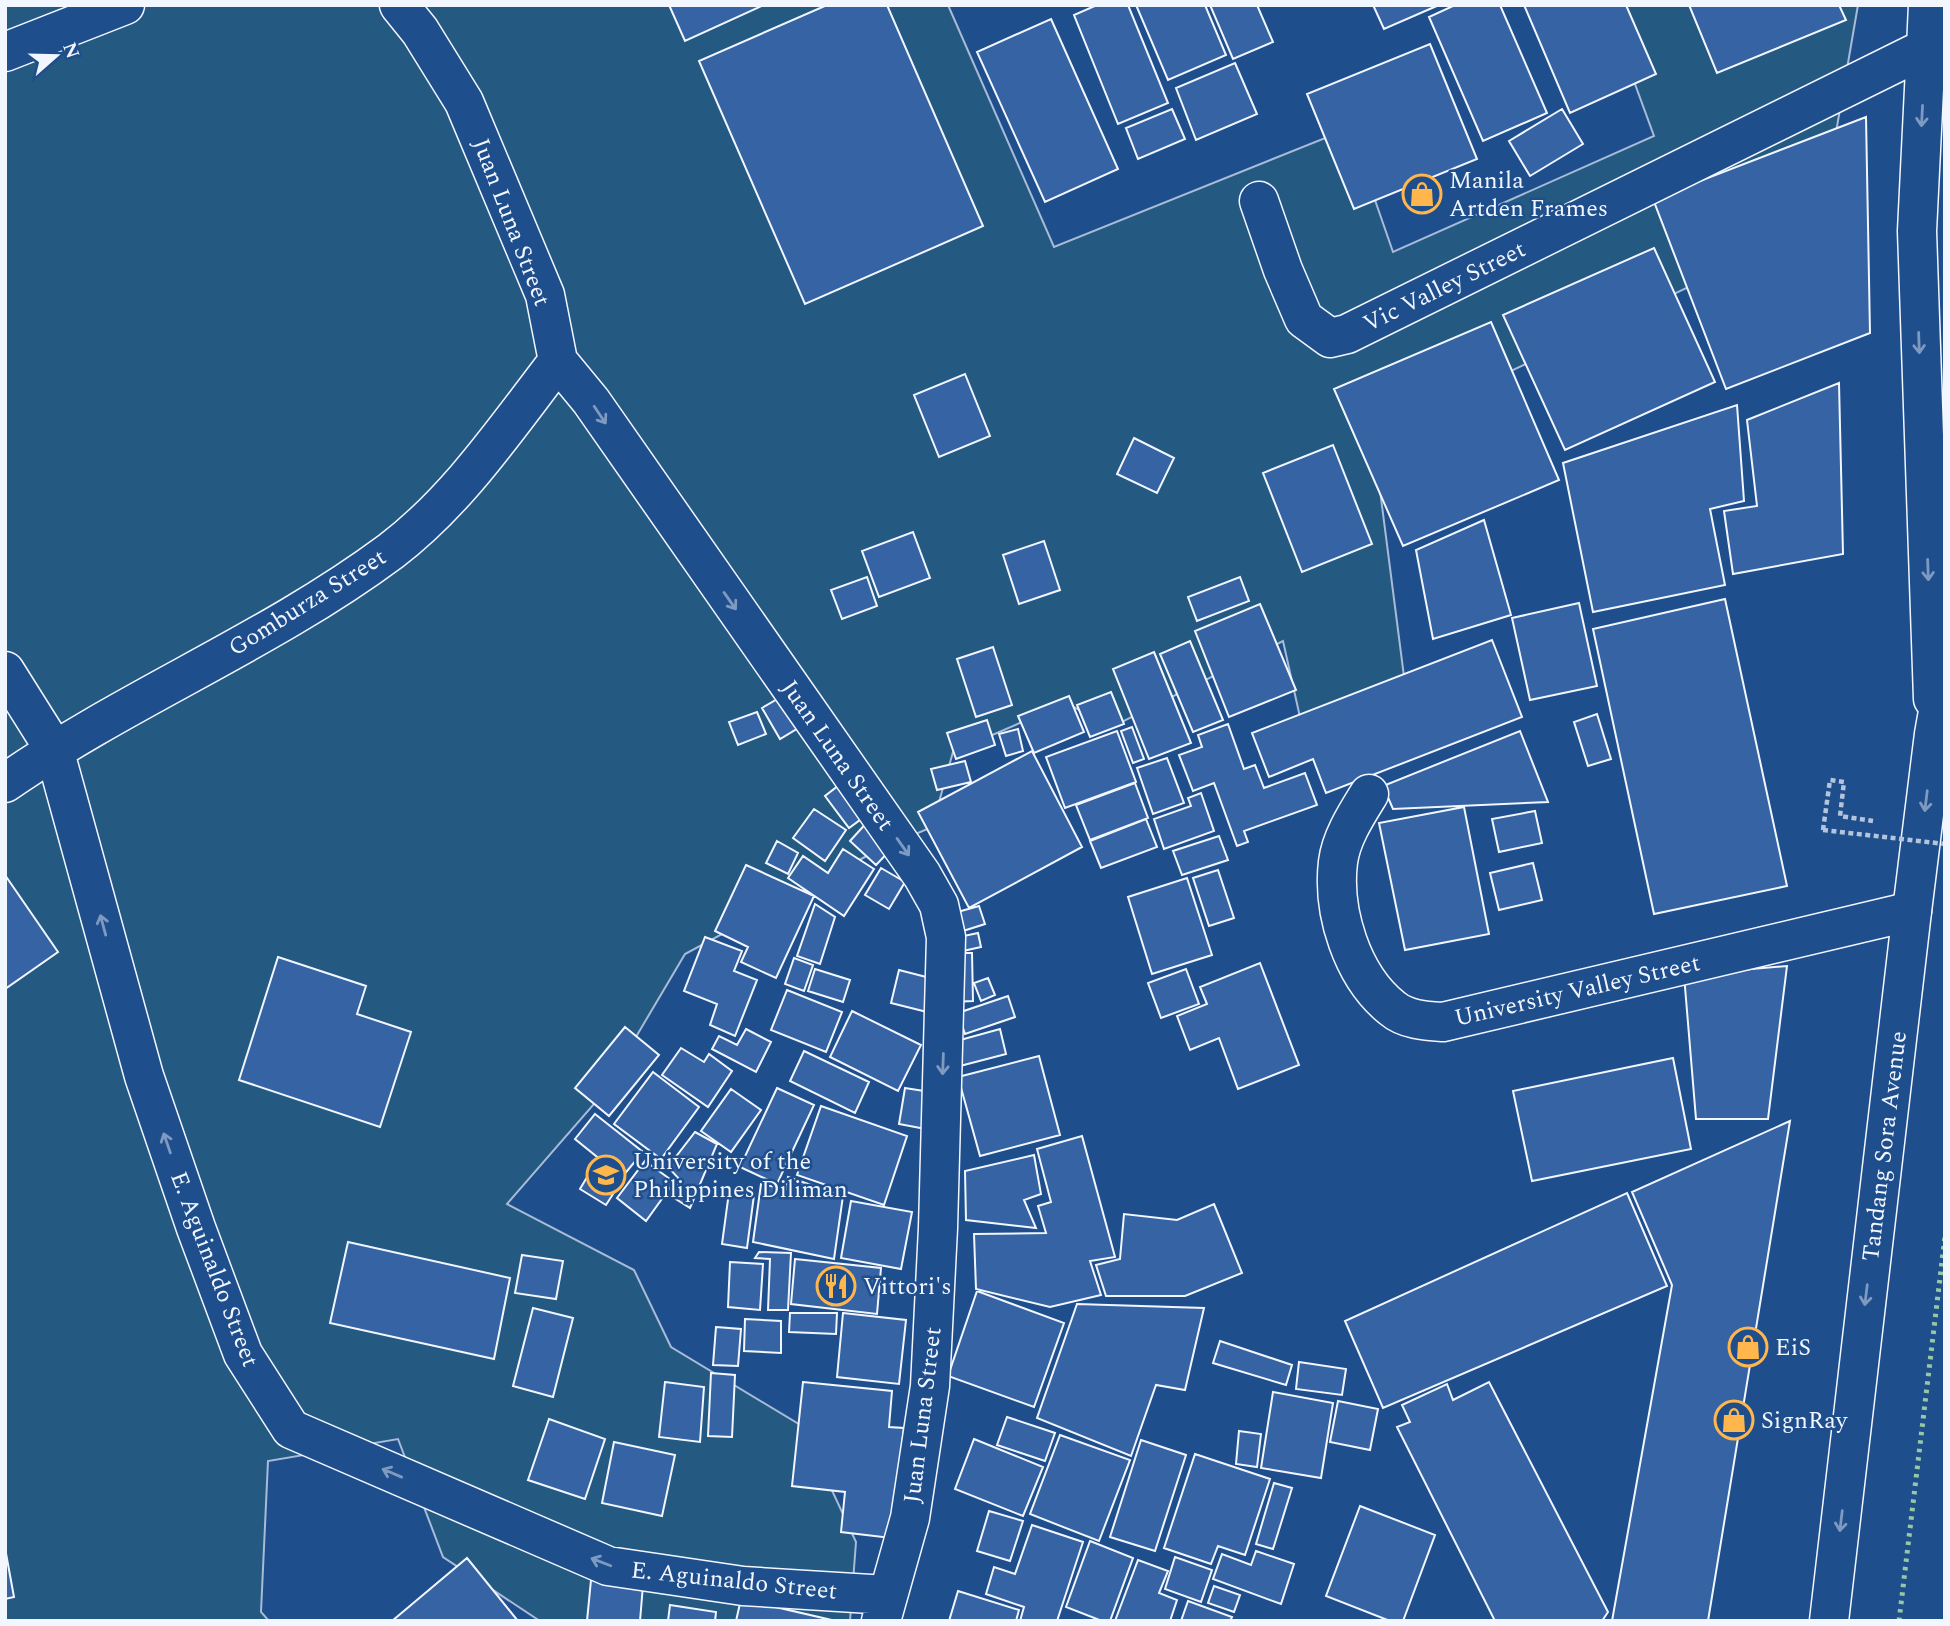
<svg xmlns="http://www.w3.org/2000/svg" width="1950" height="1626" font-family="Spectral,serif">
	<rect width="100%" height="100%" fill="#1f4e8c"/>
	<!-- green -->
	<path fill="#245a82" stroke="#a8bbd7" stroke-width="2" d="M5,5H948L1054,247L1350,128L1393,252L1654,136L1606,5H1858L1820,225L1373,436L1406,692L1308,753L1283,641L1112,727L1066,703L953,752L932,827L876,851L685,954L601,1096L507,1204L634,1270L671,1347L802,1426L856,1542L850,1621H540L443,1557L398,1439L268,1461L261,1612L269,1621H5Z"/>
	<!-- building -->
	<path fill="#3563a3" stroke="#f2f6ff" stroke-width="2" d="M669,5H764L685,41Z
		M827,5H887L983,226L805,304L699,61Z
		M1097,5H1128L1168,103L1118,124L1074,15Z
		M1136,5H1205L1226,55L1168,80Z
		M1210,5H1257L1273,42L1233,59Z
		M1373,5H1439L1384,29Z
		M1455,5H1500L1547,113L1483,141L1429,17Z
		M1524,5H1626L1656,74L1570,113Z
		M1689,5H1839L1846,20L1717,73Z
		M1051,19L1118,169L1045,202L977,52Z
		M1430,44L1477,159L1354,209L1307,94Z
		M1235,63L1257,114L1196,140L1176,88Z
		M1172,109L1185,139L1138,159L1126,128Z
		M1562,109L1583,144L1530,176L1509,141Z
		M1866,117L1870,333L1726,389L1653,199Z
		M1654,248L1715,382L1565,450L1503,315Z
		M1491,322L1559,480L1403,546L1334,389Z
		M965,374L990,436L939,457L914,395Z
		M1839,383L1843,554L1733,574L1724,511L1757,506L1747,420Z
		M1737,405L1744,501L1710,509L1725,585L1593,612L1563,463Z
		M1134,438L1174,458L1157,493L1117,474Z
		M1333,445L1372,544L1302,572L1263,473Z
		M1484,520L1511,615L1433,639L1416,550Z
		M913,532L930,578L879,597L862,551Z
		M1044,541L1060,590L1019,604L1003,555Z
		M867,577L877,606L842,619L831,590Z
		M1240,577L1249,601L1197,621L1188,597Z
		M1725,599L1787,886L1654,914L1593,629Z
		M1579,603L1597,686L1530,700L1512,618Z
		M1260,604L1296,690L1229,717L1195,631Z
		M1492,640L1522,717L1326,793L1313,759L1269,777L1252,733Z
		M1190,641L1223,720L1193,732L1160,654Z
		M993,647L1012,705L976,717L957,659Z
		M1154,652L1191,743L1149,759L1113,669Z
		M1111,692L1124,724L1090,737L1077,705Z
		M786,694L805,724L780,739L762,708Z
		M1069,696L1084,732L1034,753L1018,716Z
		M757,712L766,734L738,745L729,722Z
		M1597,714L1611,759L1588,766L1574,722Z
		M987,720L995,745L956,759L947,733Z
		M1228,724L1244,769L1255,765L1264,788L1305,773L1317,805L1244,831L1248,842L1237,846L1214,783L1193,791L1179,755L1202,747L1198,735Z
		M1132,727L1144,759L1133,763L1121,731Z
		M1018,729L1023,751L1006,756L999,734Z
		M1117,731L1136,782L1065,808L1046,757Z
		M1520,731L1548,802L1393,809L1383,786Z
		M1032,751L1082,847L969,908L918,812Z
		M1167,758L1184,803L1153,814L1137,768Z
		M965,761L971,782L937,790L931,769Z
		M843,782L868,814L849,828L825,796Z
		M1135,783L1148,818L1090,840L1076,805Z
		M1201,793L1214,831L1164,849L1154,819L1191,806L1188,798Z
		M1464,807L1489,934L1405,950L1379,823Z
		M814,809L846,830L825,861L793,838Z
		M1535,811L1542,843L1499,852L1492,819Z
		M870,819L896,844L876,865L850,841Z
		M1146,819L1157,847L1101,868L1090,841Z
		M1219,836L1228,860L1182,875L1173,851Z
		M777,841L798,853L788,874L766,863Z
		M843,849L874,869L844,916L788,878L803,856L828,873Z
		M1533,863L1542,900L1499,910L1490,873Z
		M746,865L814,896L776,978L741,962L748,947L715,931Z
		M881,868L905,882L889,909L865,895Z
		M1218,870L1234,918L1209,926L1193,878Z
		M5,875L58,952L5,989Z
		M1187,878L1212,955L1152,974L1128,897Z
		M815,904L835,917L820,964L797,956Z
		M979,906L985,924L960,932L954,913Z
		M978,933L981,947L963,951L959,937Z
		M705,937L742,951L734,971L757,980L735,1036L710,1025L717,1004L684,991Z
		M952,953H972L973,1001L952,1002Z
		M278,957L366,986L357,1014L411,1032L380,1127L239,1080Z
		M794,958L813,965L804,991L785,984Z
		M1260,963L1299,1065L1238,1089L1219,1038L1190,1050L1177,1016L1207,1004L1200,987Z
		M1787,966L1768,1119H1696L1684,975Z
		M815,969L850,980L843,1002L808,991Z
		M1186,969L1199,1004L1161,1018L1148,983Z
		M899,970L938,980L931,1013L891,1003Z
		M988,978L995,995L981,1001L974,983Z
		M787,990L842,1012L826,1052L771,1030Z
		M1008,996L1015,1017L965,1034L958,1013Z
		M852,1011L921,1045L898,1091L830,1057Z
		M625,1027L659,1055L609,1116L575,1088Z
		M746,1029L771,1042L756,1072L712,1049L719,1036L737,1045Z
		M1000,1029L1006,1054L960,1066L953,1042Z
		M681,1048L704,1062L709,1054L732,1071L708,1107L662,1075Z
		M804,1051L869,1082L855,1113L790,1081Z
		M1039,1056L1060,1135L980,1156L958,1077Z
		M1673,1058L1691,1149L1532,1181L1513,1091Z
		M653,1072L699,1107L661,1159L614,1124Z
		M777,1088L814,1105L777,1184L740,1167Z
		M905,1088L937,1093L931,1130L899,1124Z
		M731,1089L761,1110L731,1152L701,1131Z
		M821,1106L907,1136L884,1205L797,1175Z
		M595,1114L643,1152L622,1177L575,1139Z
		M1790,1121L1708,1621H1612L1672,1285L1632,1192Z
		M695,1132L717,1144L690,1208L671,1196L681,1181L668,1167Z
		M1082,1136L1115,1257L1090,1261L1101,1295L1050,1307L976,1289L974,1234L1046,1233L1038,1206L1051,1202L1037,1149Z
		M1034,1155L1041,1194L1024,1200L1036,1228L966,1220L965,1171Z
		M645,1161L674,1182L646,1221L617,1198Z
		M593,1167L620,1183L606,1205L580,1189Z
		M788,1177L843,1196L834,1259L753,1242L761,1184L786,1189Z
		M729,1192L754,1195L747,1248L722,1244Z
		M1627,1193L1667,1286L1383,1408L1345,1321Z
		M851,1201L912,1212L901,1269L841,1258Z
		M1214,1204L1242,1273L1185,1296H1106L1096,1265L1120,1259L1124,1214L1177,1220Z
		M348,1242L510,1278L494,1359L330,1323Z
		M759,1252L791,1253L788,1310H768L770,1259L755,1258Z
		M522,1255L563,1261L556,1299L515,1293Z
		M795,1259L881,1268L877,1314L791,1304Z
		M730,1262L763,1264L760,1310L728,1307Z
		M977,1291L1064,1323L1034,1407L948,1376Z
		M1077,1304L1204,1308L1185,1390L1156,1385L1131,1456L1037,1418Z
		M533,1308L573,1318L553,1397L513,1386Z
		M790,1313H837L836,1334L789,1332Z
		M843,1313L906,1320L899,1384L837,1377Z
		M745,1319L781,1321V1353L744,1351Z
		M716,1327L741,1329L738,1366L713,1365Z
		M1220,1341L1292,1365L1286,1385L1213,1363Z
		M1299,1362L1346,1369L1342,1395L1296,1389Z
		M711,1373L735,1375L732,1437L708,1436Z
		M665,1382L704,1387L700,1442L659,1437Z
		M803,1382L892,1391L889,1427L904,1428L891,1538L841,1532L845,1492L792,1486Z
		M1489,1382L1608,1612L1602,1621H1495L1397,1427L1410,1422L1402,1405L1447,1384L1453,1400Z
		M1273,1392L1333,1403L1321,1478L1261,1468Z
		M1338,1401L1378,1409L1370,1450L1330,1442Z
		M1007,1417L1055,1433L1045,1461L997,1445Z
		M549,1419L605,1439L585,1499L528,1480Z
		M1239,1431L1261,1434L1257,1467L1236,1464Z
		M1060,1435L1130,1460L1099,1541L1030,1514Z
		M974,1439L1043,1467L1023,1516L955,1489Z
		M1141,1440L1186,1455L1155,1551L1110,1537Z
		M614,1442L675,1455L662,1516L602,1503Z
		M1195,1454L1270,1479L1245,1555L1218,1546L1211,1564L1164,1548Z
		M1274,1483L1292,1488L1273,1549L1256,1544Z
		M1360,1506L1435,1535L1403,1621H1390L1326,1596Z
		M989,1511L1023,1521L1010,1561L977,1551Z
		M1032,1525L1083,1542L1057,1621H1020L1024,1607L986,1594L994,1567L1015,1574Z
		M1090,1541L1133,1558L1110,1621H1102L1066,1607Z
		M5,1548L14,1597L5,1599Z
		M1256,1551L1294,1564L1281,1604L1213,1579L1222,1554L1251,1565Z
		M1175,1557L1212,1570L1201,1602L1165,1589Z
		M467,1558L518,1621H392Z
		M1138,1560L1168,1571L1159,1593L1177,1600L1170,1621H1115Z
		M591,1580L643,1585L640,1621H587Z
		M1214,1586L1240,1595L1234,1612L1208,1603Z
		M958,1591L1019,1610L1016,1621H949Z
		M741,1599L836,1621H736Z
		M1188,1601L1232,1617L1230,1621H1181Z
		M670,1605L716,1612L715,1621H668Z"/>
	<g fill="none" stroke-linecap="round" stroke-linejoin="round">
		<defs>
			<path id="street" d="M399,5L420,31L464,102L545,295L558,361L591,401L922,875L939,905L946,937L938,1228L930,1386L910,1518L881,1621
				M5,52L125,5
				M1259,201L1283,270L1304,319L1330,338L1347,334L1926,48L1928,5
				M5,671L54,749L144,1076L196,1228L243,1354L291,1429L608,1566L743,1586L887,1595
				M5,783C129,697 270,641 391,551C458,500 507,427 558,361
				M1369,794C1356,815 1341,838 1338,862C1332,912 1352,976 1392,1008C1406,1020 1426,1021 1443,1022L1912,911"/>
			<path id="primary" d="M1926,48L1917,231L1933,699
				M1829,1621L1912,911L1934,734L1945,672"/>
		</defs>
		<!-- street casing -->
		<use href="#street" stroke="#f2f6ff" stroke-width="41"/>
		<!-- primary casing -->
		<use href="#primary" stroke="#f2f6ff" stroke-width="41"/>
		<!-- path -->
		<path stroke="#b3c4dc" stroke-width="4.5" stroke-dasharray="5 3.5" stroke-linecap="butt" d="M1823,830L1830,780L1844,782L1840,816L1873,821"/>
		<!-- street -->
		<use href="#street" stroke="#1f4e8c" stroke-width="38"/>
		<!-- primary -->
		<use href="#primary" stroke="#1f4e8c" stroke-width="38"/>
		<!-- path-bridge -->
		<path stroke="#b3c4dc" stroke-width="4.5" stroke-dasharray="5 3.5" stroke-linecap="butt" d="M1823,830L1945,844"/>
		<!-- hedge -->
		<path stroke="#97c8a6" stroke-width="5" stroke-dasharray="3.5 5" stroke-linecap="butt" d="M1899,1621L1945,1236"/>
	</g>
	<!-- one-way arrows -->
	<defs><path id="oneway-shaft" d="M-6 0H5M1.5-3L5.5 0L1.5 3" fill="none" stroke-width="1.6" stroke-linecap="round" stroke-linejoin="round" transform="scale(1.75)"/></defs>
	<g stroke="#7e9ac0">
		<use href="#oneway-shaft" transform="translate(1922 116) rotate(93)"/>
		<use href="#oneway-shaft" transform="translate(1919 343) rotate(88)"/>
		<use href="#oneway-shaft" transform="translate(600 415) rotate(56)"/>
		<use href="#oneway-shaft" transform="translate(1928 570) rotate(88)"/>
		<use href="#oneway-shaft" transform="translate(730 601) rotate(55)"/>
		<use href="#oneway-shaft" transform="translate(1926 801) rotate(97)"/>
		<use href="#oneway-shaft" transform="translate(903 847) rotate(55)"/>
		<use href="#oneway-shaft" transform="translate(103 925) rotate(-105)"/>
		<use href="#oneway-shaft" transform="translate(943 1064) rotate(92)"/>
		<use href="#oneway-shaft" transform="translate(167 1143) rotate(-109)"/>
		<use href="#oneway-shaft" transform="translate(1866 1295) rotate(97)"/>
		<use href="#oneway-shaft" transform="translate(392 1473) rotate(-157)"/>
		<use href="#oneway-shaft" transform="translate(1841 1521) rotate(97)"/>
		<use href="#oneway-shaft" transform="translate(601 1562) rotate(-159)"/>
	</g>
	<!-- icons -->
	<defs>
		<symbol id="shop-ring" viewBox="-11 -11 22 22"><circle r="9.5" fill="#1f4e8c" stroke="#ffb74d" stroke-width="1.5"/><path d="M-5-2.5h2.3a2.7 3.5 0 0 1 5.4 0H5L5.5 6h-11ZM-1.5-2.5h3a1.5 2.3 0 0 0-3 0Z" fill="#ffb74d"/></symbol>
		<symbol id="university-ring" viewBox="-11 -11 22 22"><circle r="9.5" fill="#1f4e8c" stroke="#ffb74d" stroke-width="1.5"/><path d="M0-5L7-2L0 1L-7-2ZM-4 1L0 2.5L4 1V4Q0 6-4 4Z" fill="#ffb74d"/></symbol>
		<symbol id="restaurant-ring" viewBox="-11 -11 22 22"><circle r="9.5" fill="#1f4e8c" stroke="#ffb74d" stroke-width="1.5"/><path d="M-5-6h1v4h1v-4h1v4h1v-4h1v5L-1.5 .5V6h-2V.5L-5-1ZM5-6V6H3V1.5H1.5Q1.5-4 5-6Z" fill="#ffb74d"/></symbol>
	</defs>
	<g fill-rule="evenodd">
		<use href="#shop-ring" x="1400" y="172" width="44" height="44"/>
		<use href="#university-ring" x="584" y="1153" width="44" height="44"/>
		<use href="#restaurant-ring" x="814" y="1264" width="44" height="44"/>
		<use href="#shop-ring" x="1726" y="1325" width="44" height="44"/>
		<use href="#shop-ring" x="1712" y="1398" width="44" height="44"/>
	</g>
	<g text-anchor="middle" stroke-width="5" stroke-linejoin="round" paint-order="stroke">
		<!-- poi labels -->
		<g font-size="24" fill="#f2f6ff" stroke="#1f4e8c" text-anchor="start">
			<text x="1449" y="188">Manila<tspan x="1449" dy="28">Artden Frames</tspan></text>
			<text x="633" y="1169">University of the<tspan x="633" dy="28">Philippines Diliman</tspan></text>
			<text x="863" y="1294">Vittori's</text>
			<text x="1775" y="1355">EiS</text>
			<text x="1761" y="1428">SignRay</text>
		</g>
		<!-- street labels -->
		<g font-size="24" fill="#f2f6ff" stroke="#1f4e8c">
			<text transform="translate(512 222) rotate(69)" y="8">Juan Luna Street</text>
			<text transform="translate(1444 286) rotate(-26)" y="8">Vic Valley Street</text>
			<text transform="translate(307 602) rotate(-32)" y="8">Gomburza Street</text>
			<text transform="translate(838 755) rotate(55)" y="8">Juan Luna Street</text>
			<text transform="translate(1577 990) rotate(-13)" y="8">University Valley Street</text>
			<text transform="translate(1884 1146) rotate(-83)" y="8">Tandang Sora Avenue</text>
			<text transform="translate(215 1269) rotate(69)" y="8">E. Aguinaldo Street</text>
			<text transform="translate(922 1415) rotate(-83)" y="8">Juan Luna Street</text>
			<text transform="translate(734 1580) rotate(6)" y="8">E. Aguinaldo Street</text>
		</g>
	</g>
	<!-- border -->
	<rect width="1950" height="1626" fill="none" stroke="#f2f6ff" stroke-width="14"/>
	<!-- north arrow -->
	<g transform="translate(56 56) rotate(70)" stroke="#1f4e8c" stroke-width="5" paint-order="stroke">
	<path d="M0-5L12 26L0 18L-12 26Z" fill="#f2f6ff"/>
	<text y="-10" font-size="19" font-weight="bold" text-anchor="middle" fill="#f2f6ff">N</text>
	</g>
</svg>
